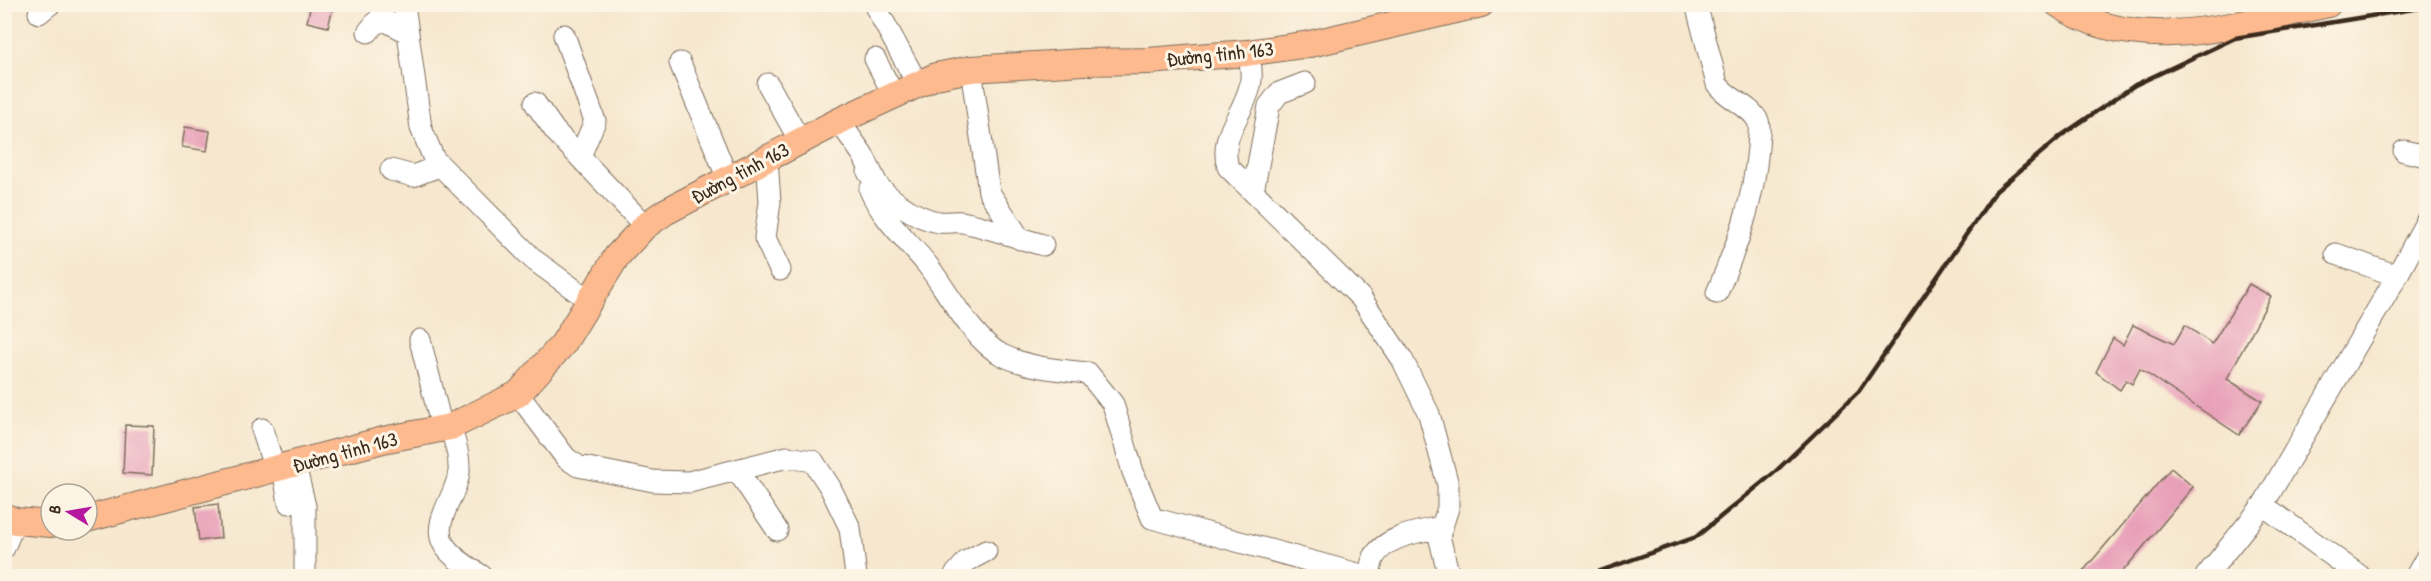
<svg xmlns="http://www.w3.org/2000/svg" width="2431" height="581" font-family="'Patrick Hand',sans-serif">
	<rect width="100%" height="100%" fill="#fcf5e5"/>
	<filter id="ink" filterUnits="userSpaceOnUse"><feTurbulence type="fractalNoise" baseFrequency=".0167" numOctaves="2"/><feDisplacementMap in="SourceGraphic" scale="12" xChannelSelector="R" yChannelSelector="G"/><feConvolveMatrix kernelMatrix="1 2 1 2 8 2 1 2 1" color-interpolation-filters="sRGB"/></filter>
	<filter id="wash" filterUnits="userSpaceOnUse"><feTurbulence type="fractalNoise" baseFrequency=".008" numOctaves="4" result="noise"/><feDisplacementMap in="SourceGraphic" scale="24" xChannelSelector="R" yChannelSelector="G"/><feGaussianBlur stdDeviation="1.35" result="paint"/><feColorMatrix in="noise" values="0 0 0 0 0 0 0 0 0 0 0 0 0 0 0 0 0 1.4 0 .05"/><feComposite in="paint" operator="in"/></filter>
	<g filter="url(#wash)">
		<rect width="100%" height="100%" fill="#f6e7ce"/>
		<g id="blocks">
			<!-- building -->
			<path fill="#e8a0b9" d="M311,4H334L328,27L307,22Z
				M185,127L210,131L207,151L182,147Z
				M2249,284L2271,296L2227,379L2262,401L2239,435L2140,369L2132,384L2126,380L2120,390L2096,372L2113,338L2123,345L2133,325L2174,344L2185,325L2212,344Z
				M125,425L154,426L152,475L123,473Z
				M2171,468L2193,487L2119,576H2079Z
				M218,504L221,538L199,541L195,507Z"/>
		</g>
	</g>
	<g filter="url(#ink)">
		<use href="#blocks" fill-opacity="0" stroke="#7c6c5c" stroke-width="1.5"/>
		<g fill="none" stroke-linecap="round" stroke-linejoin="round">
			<defs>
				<path id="minor" d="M404,4L421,128L434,159L534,260L590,301
					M874,4L917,83
					M1696,4L1717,84C1727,99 1750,105 1758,121C1761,128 1758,140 1758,148C1753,205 1738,242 1717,293
					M39,13L50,4
					M368,32L378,20L382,19L407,32
					M564,35L595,121L580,156
					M1247,53C1266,101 1215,124 1228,167L1361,298L1402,359L1429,414L1448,485V508L1439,536L1449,576
					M875,59L893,94
					M680,63L728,179
					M971,69L989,192L1020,239
					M768,84L800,141
					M535,103L555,131L645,226
					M839,121L863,155L877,184L868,172C881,194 913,218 939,222C947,223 955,221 962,222C989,227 1017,238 1043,245
					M2404,151L2426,156
					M767,159L770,202L765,238L780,270
					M391,170L413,176L439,166
					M877,184L870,190C882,218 906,239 926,263C947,290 972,340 1002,355C1029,368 1059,370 1088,373L1113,404L1133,472L1152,518L1365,576
					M1253,192L1269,106L1279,93L1305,83
					M2336,254L2397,276L2426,222
					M420,340L442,428
					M518,394L566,458L578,466L653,481L689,482L787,457L813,461L830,487L850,528L856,576
					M450,427C455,442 460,456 459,472C457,495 432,521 443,543C450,557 470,568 482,576
					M262,429L275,470
					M295,465L305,506V576
					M283,468L289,503
					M737,470L777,530
					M2263,505L2360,576
					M4,548L15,521
					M954,576L967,561L986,551
					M1369,576C1370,571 1371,563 1374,557C1386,536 1419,532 1440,527
					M2206,576L2263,505L2397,276
					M2416,576L2426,558"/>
				<path id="major" d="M2058,4C2139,59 2241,23 2328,4
					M4,516L15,521L51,524
					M87,519L383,440L450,427L518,394L563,344L617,256L645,226L665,212L839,121L936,76L971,69L1083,62L1148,61L1247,53L1310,44L1481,4"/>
			</defs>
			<!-- minor casing -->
			<use href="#minor" stroke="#7c6c5c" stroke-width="23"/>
			<!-- major casing -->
			<use href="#major" stroke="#7c6c5c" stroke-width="28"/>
			<!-- minor -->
			<use href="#minor" stroke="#fff" stroke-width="21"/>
			<!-- major -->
			<use href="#major" stroke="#fcba8e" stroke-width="26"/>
			<!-- rail -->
			<path stroke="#3b2a1e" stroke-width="4.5" d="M1586,576L1696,537L1775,472L1859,391L1996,191L2062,135L2135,85L2235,38L2426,7"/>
		</g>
	</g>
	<g text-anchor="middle" stroke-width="6" stroke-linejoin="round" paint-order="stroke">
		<!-- street labels -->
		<g font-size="20" fill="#3b2a1e" stroke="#fcf5e5">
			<text transform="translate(1220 54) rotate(-6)" y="7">Đường tỉnh 163</text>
			<text transform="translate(740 173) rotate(-28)" y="7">Đường tỉnh 163</text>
			<text transform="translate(345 452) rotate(-15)" y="7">Đường tỉnh 163</text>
		</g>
	</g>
	<!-- margin -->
	<rect width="2431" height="581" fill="none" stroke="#fcf5e5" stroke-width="24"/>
	<!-- north arrow -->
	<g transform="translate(69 512) rotate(281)"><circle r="28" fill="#fcf5e5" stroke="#afa495" stroke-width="1.5"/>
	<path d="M0-4.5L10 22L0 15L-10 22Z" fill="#b5179e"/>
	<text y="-9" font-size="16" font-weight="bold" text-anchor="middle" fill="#3b2a1e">B</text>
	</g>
</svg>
